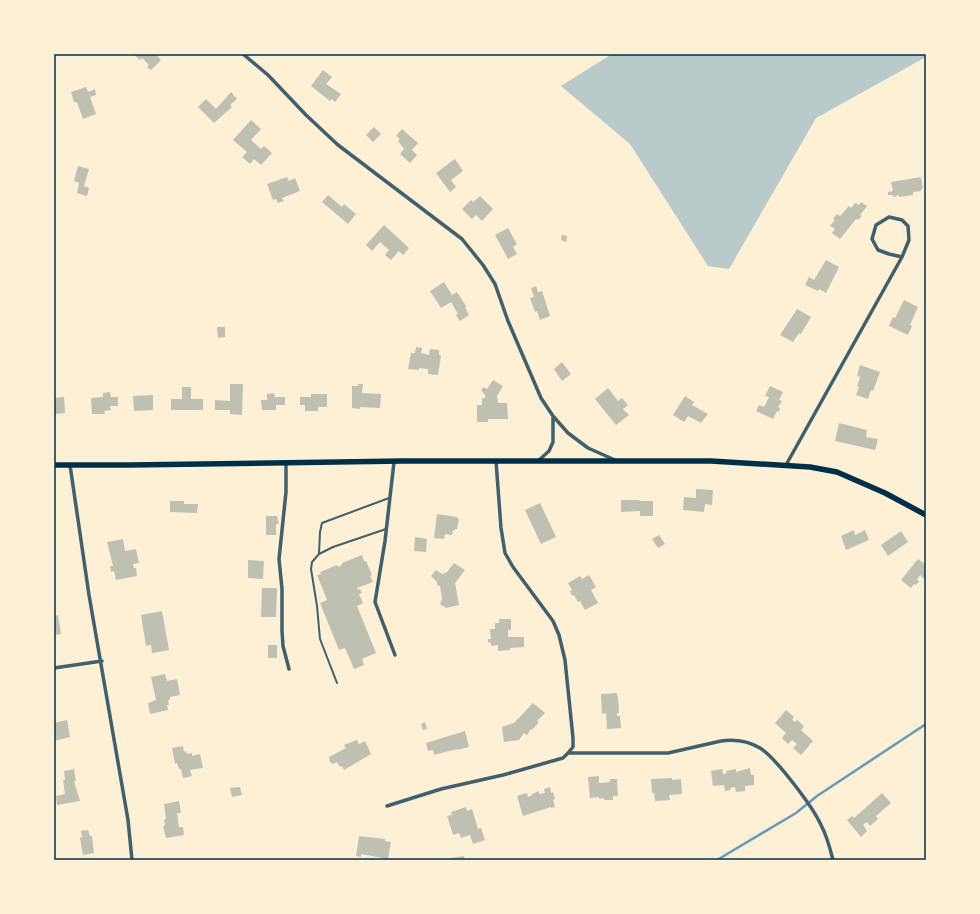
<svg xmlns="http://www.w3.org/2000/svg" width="980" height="914" font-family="'Sofia Sans Condensed',sans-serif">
	<rect width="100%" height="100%" fill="#fdf0d5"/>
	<!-- green -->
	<path fill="#b9caca" d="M612,54H926V57L816,118L729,269L708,266L630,144L561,86Z"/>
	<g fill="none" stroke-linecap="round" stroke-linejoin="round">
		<!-- stream -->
		<path stroke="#669bbc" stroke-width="2.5" d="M717,860L796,813L817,796L926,724"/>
	</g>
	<!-- building -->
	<path fill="#bec0b2" d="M133,54H156L161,60L151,70L147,67L149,65L142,58L140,60Z
		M323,70L332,77L326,84L341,94L335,102L332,99L330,101L311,86Z
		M86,87L88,92L95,89L96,95L90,97L96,114L83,119L77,102H74L71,92Z
		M231,92L237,99L230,105L232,107L214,123L198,107L206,99L216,109Z
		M251,120L261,129L251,140L261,149L264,146L272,153L261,165L254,159L250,164L242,157L247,152L233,140Z
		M374,127L381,134L373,142L366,135Z
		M402,129L418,143L412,150L417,155L410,163L400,154L404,149L398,141L400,139L396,136Z
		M455,159L463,171L451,180L456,187L450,192L436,173Z
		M78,166L89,169L84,186L89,188L87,196L77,193L79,183L74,181Z
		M287,177L289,181L295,178L300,191L282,198L284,201L278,203L276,199L273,200L267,184Z
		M921,177L923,189H921V191L913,192V195L899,197V195L893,197V195H888V192L893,191L891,182Z
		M328,195L342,207L344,204L356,214L348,224L322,202Z
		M480,196L493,209L482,221L476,215L472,219L462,209L471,200L473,202Z
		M861,202L867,206L860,215L862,216L858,220L856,219L840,239L832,233L835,229L830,226L835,220L833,219L837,214L840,216L849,206L851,208L855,203L859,205Z
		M384,225L409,248L403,255L399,251L391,260L385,255L389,250L380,242L372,251L366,245Z
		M508,228L517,244L513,247L517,254L508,259L495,235Z
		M562,235L567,236L566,242L561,240Z
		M826,260L839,267L826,293L819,289L818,291L805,285L809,277L814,280Z
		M444,282L452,295L457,292L466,306L465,307L469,315L460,321L456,315L458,314L451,302L441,308L430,291Z
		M536,286L538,292L542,291L550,316L540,320L537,311L535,312L530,298L534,297L531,288Z
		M904,300L918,307L910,325L912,326L908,335L889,326L893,317L895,318Z
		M797,309L811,317L801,334L799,333L793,342L780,335Z
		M217,327H225V337L218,338Z
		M416,347L422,348L421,353L429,355L430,349L439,350V355L441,356L438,375L428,374V369L419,368V370L408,369L411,353H415Z
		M562,362L571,374L562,381L554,369Z
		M860,365L880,372L873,391L871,390L868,399L856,395L859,387L857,386L860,377L857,376Z
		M493,380L503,386L497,396L498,403H507L508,419H488V422H477V405H482V398H485V395L481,390L484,387L487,389Z
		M230,384H243L242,415L230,414V410H215V400L230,401Z
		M358,384H363L362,393L381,394L380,408L360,407V409L352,408V386H358Z
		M770,386L783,392L779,400L782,401L778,407L780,408L779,412L777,411L773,419L756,411L759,405L764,407L769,397L765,396Z
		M182,387H191V399H203V410H171V399H182Z
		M608,388L618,401L622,398L628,405L623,409L629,415L616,425L595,399Z
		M110,392L111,397H118V406H110L111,410L104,411L105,414H92L91,398L103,397V393Z
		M274,393L275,397H285V405H276V410H262L261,400H267V394Z
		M311,394H327V407H318V411H305V405H300V397H311Z
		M153,395V410L134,411L133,396Z
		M685,396L694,402L692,405L708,414L701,423L688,416L684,422L673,415Z
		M64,397L65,413L54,414V398Z
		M839,423L867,430L866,437L878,439L875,450L835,441Z
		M696,489L713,490L712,505L705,504L704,512L683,510L684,497L696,498Z
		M621,500H639L640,501H653V516H640V511L621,512Z
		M170,501H184V504H198L197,513L170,512Z
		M540,503L556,537L541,544L525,510Z
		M437,514L457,517V518L459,519L457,529H455V531L453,530L452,535L445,534L444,539L434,538Z
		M266,516H277L279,524H276V535H266Z
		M854,530L855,535L865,530L869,540L846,550L841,536Z
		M901,531L908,542L888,556L881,545Z
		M659,535L665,544L658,548L652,539Z
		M415,537L427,539L426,552L414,551Z
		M123,539L125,551L136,549L139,563L133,564L134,568H136L137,576L116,580L114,571L111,572L110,566H113L107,542Z
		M362,555L364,561H366L372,575L370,576L373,582L357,588L358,590L360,589L362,593L359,594L363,603L357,606L376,653L362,659L364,665L354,669L345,648L339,650L320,603L327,600L317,575L321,574L320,572L337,565L338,567L342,565V563Z
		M918,559L926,565V576L924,579L920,575L917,580L919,581L916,585L914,584L911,588L901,580Z
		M248,560L264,561L263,579L248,578Z
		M454,563L465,570L455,583L459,605L446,608L440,604L442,599L440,586L437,585V582L431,576L436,570L442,574L447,572Z
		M589,575L596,587L591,590L598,603L585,610L580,601L578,602L574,595L572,596L570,591L572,590L568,583L580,576L582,579Z
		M262,588H277L276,617H261Z
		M162,611L169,650L152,653L151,645L146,646L141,615Z
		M58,615L61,634L54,635V616Z
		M499,619H511V630H508V637H524V647L510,648V650L498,651V645L491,646V643L488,642V639H491L490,629H495V623H499Z
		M268,645H277V658H268Z
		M165,674L167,681L177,679L180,695L170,697V700H168L169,705H167L168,710L150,714L148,703L156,700L151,677Z
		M617,693V696H618L619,713H617V716H620L621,728L607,729L606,713L602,714L601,694Z
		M533,703L545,713L537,721L539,722L532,730L531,729L527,735L524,733L519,740L504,742L502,727L514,723Z
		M786,710L794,717L792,720L795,722L797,720L804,726L801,730L813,741L801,755L793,748L797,744L792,740L788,744L782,738L786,733L775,723Z
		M67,720L70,737L54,741V723Z
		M425,722L427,729L423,730L421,724Z
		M465,731L469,747L457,750V749L434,755L433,750L428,751L426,743Z
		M357,740L359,744L365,741L371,754L344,770L342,766L340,767L337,762L333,764L330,762L329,757L346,748L344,745Z
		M183,746L184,752L186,751L187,754L192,753V756L200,754L203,768L190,770L192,776L183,778L181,769H179L177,763L175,764L172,748Z
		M750,768L751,775H754V785L745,786V791L736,792L735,787L730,788L731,790L725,791L724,785L713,786L711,771L722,769L723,774L727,773L726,771L736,769V772Z
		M74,769L76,781H74L80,801L57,805L56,796L65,794L63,780H65L64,771Z
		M599,776V783L610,782V779H617L618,796H613V800H604V798L599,799V797L590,798L588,777Z
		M672,778V780L681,779L682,794L669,795L670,800L655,801L654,793H652L651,779Z
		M240,787L242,795L232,797L230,788Z
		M550,787L551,793L553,792L555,799L553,800L555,807L551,808V807L523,816L517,796L527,793L528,797L532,795V794L539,791V794L545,793L544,789Z
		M882,793L891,803L876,816L878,819L870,826L867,822L863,825L867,831L861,837L847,820L852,816L854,818Z
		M179,801L181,813H177L179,827H183L184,835L166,838L163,826H165L164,819H166L164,804Z
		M466,807L467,811L472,809L478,829L481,828L485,840L473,844L470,835L461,838L459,833L453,835L447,816L452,815L451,812Z
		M88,830L90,836H92L94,853L83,855L80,838L82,837L81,831Z
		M359,836L385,839V841L391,842L388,859L361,854V857L356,856Z
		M464,856L465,860H451V858Z"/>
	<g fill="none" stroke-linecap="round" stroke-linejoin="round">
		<!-- service -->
		<path stroke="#3f606c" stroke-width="2" d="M386,529L333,547L319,554L320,532L322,523L389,498
			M319,554L312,562L311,569L317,606L320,639L337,683"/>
		<!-- minor -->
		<path stroke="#3f606c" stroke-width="3.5" d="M243,54L268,75L306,115L338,145L462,239L483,265L495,284L508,321L541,398L553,416L568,433L588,448L615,460
			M496,461L501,528L505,553L513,567L553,621L559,635L565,660L573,738V747L568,753
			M538,461L549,451L553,442V416
			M286,462V492L279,559L282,589V631L283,646L289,669
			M394,462L385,541L375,602L395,655
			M70,465L89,595L128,820L132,860
			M786,465L902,257L909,240L908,226L902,220L889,217L876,225L872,239L878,250L889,254L902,257
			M54,668L102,661
			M387,806L441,789L503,775L563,758L568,753H668L721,741C735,739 748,741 760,748C776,758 813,807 821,825C827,836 830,848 833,860"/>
		<!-- secondary -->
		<path stroke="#003049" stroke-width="5.5" d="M54,465H130L403,461H711L810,467L837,472L885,493L926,515"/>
	</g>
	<!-- border -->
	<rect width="980" height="914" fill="none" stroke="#fdf0d5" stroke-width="110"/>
	<rect x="55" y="55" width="870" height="804" fill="none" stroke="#003049" stroke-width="1.5"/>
</svg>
